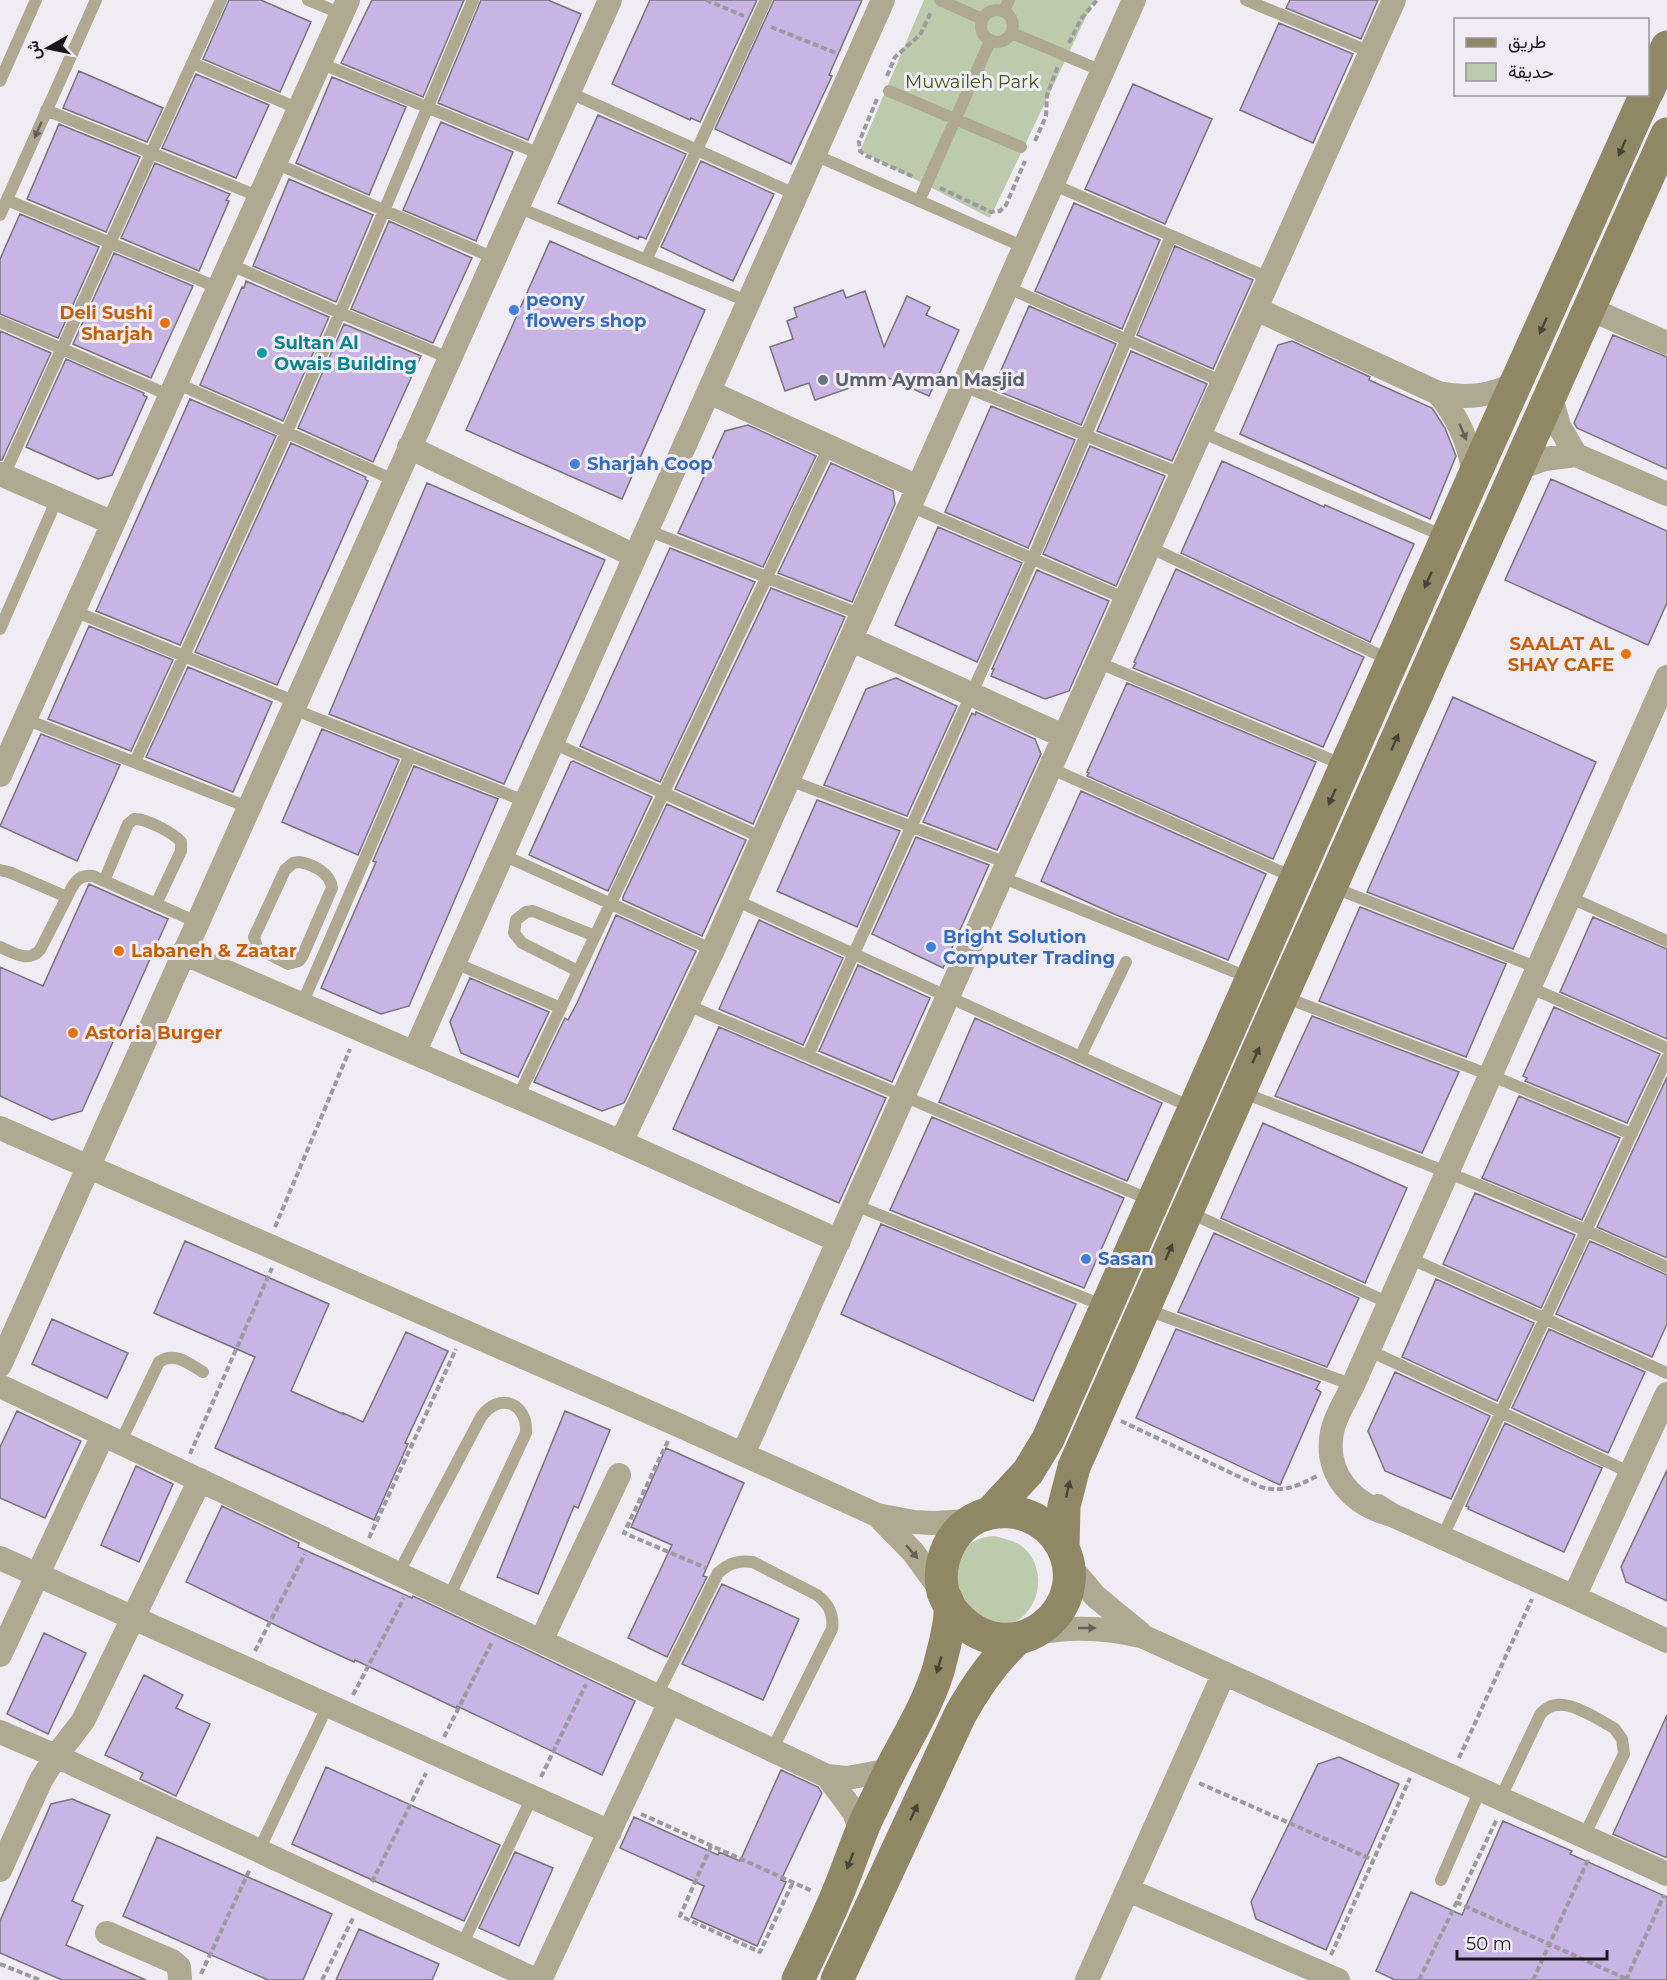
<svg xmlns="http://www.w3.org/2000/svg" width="1667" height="1980" font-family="Montserrat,Vazirmatn,sans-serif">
	<rect width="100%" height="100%" fill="#efecf3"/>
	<!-- green -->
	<path fill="#bccbac" d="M924,0H1094L990,218L860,151Z
		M994,1536C1006,1539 1018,1541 1027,1551C1048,1575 1038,1615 1008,1625C998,1628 981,1622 970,1621L949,1572C962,1552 967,1538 994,1536Z"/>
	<!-- building -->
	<path fill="#c9b4e6" stroke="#77747a" stroke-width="1.5" d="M229,0H261L311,22L280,92L203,59Z
		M372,0H464L423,97L341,63Z
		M481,0H548L581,14L528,140L438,103Z
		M650,0H757L700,122L691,118L690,120L612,84Z
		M774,0H862L829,75L832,76L791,164L715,129Z
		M1290,0H1378L1361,39L1286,8Z
		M1279,23L1353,54L1313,143L1240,110Z
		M79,71L163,108L147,142L63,108Z
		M196,74L269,105L236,178L162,148Z
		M332,77L406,107L369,195L296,163Z
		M1133,84L1212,119L1165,224L1085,189Z
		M598,115L686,154L646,239L639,236L638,239L558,203Z
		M441,122L513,152L476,241L403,210Z
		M59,124L140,157L106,232L27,199Z
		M701,161L774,194L733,281L661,247Z
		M155,163L230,194L226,200L229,201L199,271L121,238Z
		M289,179L373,215L336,302L253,266Z
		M1074,203L1160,240L1122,329L1035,291Z
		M20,214L99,247L58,338L0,314V259Z
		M389,221L472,258L433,343L351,309Z
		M550,241L705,310L622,499L466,430Z
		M1175,246L1253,280L1213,369L1137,335Z
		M114,253L193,286L151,378L73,344Z
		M246,281L329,317L283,421L200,385L242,287L244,288Z
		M843,290L846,298L865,291L884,347L907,296L930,307L926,315L959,330L929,396L884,376L815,400L809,383L785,391L770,347L793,339L787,321L797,317L794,308Z
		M1029,306L1116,344L1081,425L993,389Z
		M344,324L421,356L373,462L298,428Z
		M0,331L51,353L2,460H0Z
		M1613,335L1667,357V469L1577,428L1574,423Z
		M1292,341L1370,377L1369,380L1432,408L1434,411L1445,428L1456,456L1430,519L1240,434L1278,345Z
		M1131,351L1207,384L1172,461L1097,431Z
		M66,359L144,393L143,395L147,397L112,475L98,479L26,447Z
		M190,399L276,436L180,645L96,611Z
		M991,406L1075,440L1028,548L945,512Z
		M748,425L816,456L763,567L678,533L725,431Z
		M291,443L366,477L365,479L368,481L277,685L195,652Z
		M1090,446L1165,476L1116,586L1043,554Z
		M1222,461L1324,507L1325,505L1414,544L1370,642L1181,553Z
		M831,463L893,491L895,504L852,602L778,573Z
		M1551,479L1667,531V603L1648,645L1505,580Z
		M427,483L605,560L504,784L329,714Z
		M938,527L1022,563L977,662L895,625Z
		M670,548L755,582L660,782L580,746Z
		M1176,569L1364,657L1323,747L1133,668L1136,663L1134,662Z
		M1037,570L1109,601L1069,691L1045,699L991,676L994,669H992Z
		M771,588L845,617L753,824L675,789Z
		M89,626L173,660L131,751L48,719Z
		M188,667L272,702L233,792L146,757Z
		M896,678L957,706L907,816L824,785L866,689Z
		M1127,683L1316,762L1273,859L1087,776L1089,773L1087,772Z
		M1453,697L1596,762L1513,949L1367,892Z
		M976,712L1035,739L1041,754L997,850L923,822L972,713L975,715Z
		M322,729L399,760L358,855L282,822Z
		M41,734L120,765L77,861L0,826Z
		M573,761L652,797L608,891L529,855L571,762Z
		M414,766L498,799L409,1006L381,1014L321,988L376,862L373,861Z
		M1081,791L1266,874L1228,960L1114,914L1041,881Z
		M817,800L900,831L857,927L777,891Z
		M667,804L746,840L702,936L623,900V897Z
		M916,837L989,865L943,968L872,934Z
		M89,884L168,919L82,1111L52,1120L0,1096V967L43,986Z
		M1360,907L1506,964L1466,1057L1319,1001Z
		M616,915L696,951L624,1103L602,1111L534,1082L565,1018L568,1020L577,1003Z
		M1593,917L1667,949V1039L1560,992Z
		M759,920L843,958L803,1045L719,1009Z
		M858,965L930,998L892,1082L819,1051Z
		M470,978L549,1012L518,1077L461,1053L450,1022Z
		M1554,1007L1660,1054L1627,1123L1525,1081L1527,1078L1523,1076Z
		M1312,1016L1459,1072L1422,1153L1275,1096Z
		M975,1018L1162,1103L1127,1181L939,1102Z
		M719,1027L886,1098L839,1203L673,1129Z
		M1667,1077V1258L1597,1227Z
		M1519,1096L1620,1138L1582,1220L1482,1178Z
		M932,1117L1124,1198L1084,1288L890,1210Z
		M1263,1123L1407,1188L1365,1283L1221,1218Z
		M1475,1193L1575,1235L1541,1308L1443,1264Z
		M881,1224L1076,1304L1033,1401L841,1314Z
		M1214,1233L1359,1298L1327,1367L1178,1312Z
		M185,1241L329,1304L291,1391L343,1414V1413L363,1422L406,1332L448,1351L405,1443L408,1444L374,1520L215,1448L255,1357L154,1313Z
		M1590,1241L1667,1275V1324L1652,1357L1556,1314Z
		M1436,1279L1534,1323L1497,1401L1402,1357Z
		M52,1319L128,1353L107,1398L32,1364Z
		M1176,1329L1320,1382L1316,1389L1321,1392L1280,1485L1136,1418Z
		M1549,1329L1645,1372L1608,1453L1512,1408Z
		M1395,1372L1490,1416L1451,1499L1385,1471L1368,1431Z
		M17,1411L81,1441L45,1518L0,1498V1447Z
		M565,1411L610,1430L578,1508L574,1506L538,1594L497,1577Z
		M1505,1423L1602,1468L1564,1552L1468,1509L1469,1507L1466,1506Z
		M666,1448L744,1483L703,1576L707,1577L667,1657L628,1638L672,1545L631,1527Z
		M136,1466L173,1484L139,1562L101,1545Z
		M1667,1470V1601L1626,1582L1621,1567Z
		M222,1506L299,1543L298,1547L412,1598L413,1596L635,1701L602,1775L457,1706L456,1708L355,1660L354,1662L317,1645L186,1582Z
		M722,1584L799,1619L763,1700L682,1664Z
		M44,1633L86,1653L48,1734L7,1714Z
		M144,1675L183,1695L176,1708L210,1724L176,1796L140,1779L143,1773L105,1755Z
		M1667,1715V1858L1613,1834Z
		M1339,1757L1399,1784L1326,1950L1256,1919L1251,1902L1318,1764Z
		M326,1767L500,1845L464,1921L292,1844Z
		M781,1770L818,1787L822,1793L781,1880L786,1882L757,1946L691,1917L704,1886L620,1848L634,1817L718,1855L719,1852L740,1861Z
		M72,1799L110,1815L72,1901L83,1906L66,1945L146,1980H62L0,1953V1921L51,1804Z
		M1503,1821L1572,1851L1570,1854L1667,1897V1980H1395L1376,1971L1411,1892L1462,1915Z
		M157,1837L332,1914L303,1980H268L123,1916Z
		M515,1852L553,1868L519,1946L479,1928Z
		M359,1929L439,1964L432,1980H336Z"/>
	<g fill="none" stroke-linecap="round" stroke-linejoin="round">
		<!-- path -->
		<path stroke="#9c9a9f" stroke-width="4" stroke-dasharray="6 3" stroke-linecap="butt" d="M706,0L744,16
			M771,27L836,53
			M1069,43L1081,19L1097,0
			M887,76L895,57L920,35L931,12
			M877,99L859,142L860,151L867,156L914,177
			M1035,141L1046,116L1047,95L1058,66
			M940,188L991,212L1000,211L1006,205L1025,161
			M275,1227L350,1049
			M1121,1421L1261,1487C1283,1493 1298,1486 1317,1476
			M668,1441L624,1533L706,1568
			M190,1454L272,1268
			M369,1538L456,1349
			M255,1651L305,1554
			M353,1695L404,1598
			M444,1737L492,1642
			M1459,1758L1532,1599
			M541,1777L586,1684
			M1199,1783L1373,1860
			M641,1814L812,1891
			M711,1846L680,1916L760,1952L793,1882
			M372,1882L426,1773
			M1456,1902L1629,1980
			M1331,1955L1410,1778
			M0,1964L40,1980
			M201,1974L250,1869
			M322,1980L353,1918
			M1419,1980L1497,1819
			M1533,1980L1588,1860
			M1626,1980L1664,1895"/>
		<!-- service -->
		<path stroke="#afa992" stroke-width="12" d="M308,0L342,14
			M940,0L982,19
			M1246,0L1370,52
			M981 26a16 16 0 1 1 32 0a16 16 0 1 1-32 0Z
			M1004,11L1009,0
			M1012,33L1102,71
			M192,63L299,109
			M320,63L540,154
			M0,81L36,0
			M889,91L1021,147
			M568,92L797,195
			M46,110L260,197
			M815,155L1024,247
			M275,163L494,258
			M1052,184L1269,278
			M7,200L219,288
			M919,201L990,41
			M517,207L749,302
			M0,215L96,0
			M646,260L766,0
			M229,264L340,313L449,358
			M1006,287L1223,382
			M0,322L171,396
			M176,383L394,480
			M963,386L1182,474
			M1201,432L1446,537
			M4,475L221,0
			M910,506L1126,599
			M647,530L862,615
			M1149,547L1390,660
			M74,611L296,702
			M0,629L57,499
			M1097,662L1346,766
			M293,709L527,802
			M25,719L250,808
			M553,743L763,838
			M135,762C204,612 274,463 340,313C386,209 428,104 473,0
			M1050,768L1295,878
			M789,780L1007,863
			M503,855L713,950
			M299,862C312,864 331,873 332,888L302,957L299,961L288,964L257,948L254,937L285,870L293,863Z
			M0,870L9,872L67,897L40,950C28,963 14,953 0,947
			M1001,877L1250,978
			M104,881L128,824L134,819C145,818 174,833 181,842V851L156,904
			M1332,887L1538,968
			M67,897C73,885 77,874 93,876L199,923
			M1569,897L1667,941
			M735,900L1193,1108
			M455,963L561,1008
			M578,971L522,943L514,933L516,920L526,912L533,911L595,936
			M1529,987L1667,1048
			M1284,997L1490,1075L1631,1134
			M302,1004L410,755
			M687,1005L1153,1201
			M808,1055L1033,558L1171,236
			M1080,1057L1126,962
			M1241,1092C1385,1147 1527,1202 1667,1267
			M518,1097L829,447
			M855,1205L1104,1306
			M1188,1212L1389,1303
			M1409,1258L1667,1373
			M1145,1309L1353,1385
			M1368,1350L1631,1473
			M120,1443L159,1362C175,1351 189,1364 203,1372
			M1442,1538L1667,1058
			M398,1574L481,1417C499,1391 528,1403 526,1433L449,1597
			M657,1695L718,1573C729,1563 739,1560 753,1562L817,1595C829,1604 834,1614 832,1629L772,1750
			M1500,1799L1540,1715C1558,1690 1593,1717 1614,1728L1622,1739L1624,1754L1584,1836
			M259,1850L328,1705
			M1441,1880L1480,1790
			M462,1945L532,1797"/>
		<!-- minor -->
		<path stroke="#afa992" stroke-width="24" d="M1588,308L1667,343
			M1256,309L1438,393C1467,399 1491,396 1517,383
			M709,392L918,487
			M1438,393C1459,418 1470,444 1474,476
			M1550,394L1559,426L1576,455
			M409,447L635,556
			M1516,469L1545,459L1576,455L1667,494
			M0,474L113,523
			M852,640L1063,736
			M0,775L348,0
			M185,954L621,1142L839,1241
			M414,1053L883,0
			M0,1128L676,1424L877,1515L914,1522L933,1523L970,1521
			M621,1142L713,950L1134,0
			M0,1365L610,0
			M0,1386L827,1776L847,1778L891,1770
			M743,1454L1394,0
			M1378,1506L1392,1515L1574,1597L1667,1641
			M877,1515L913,1552L943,1593
			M1392,1515C1353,1505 1324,1475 1332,1432C1335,1416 1346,1400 1353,1385L1667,677
			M0,1558L610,1832
			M1068,1564L1095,1596L1140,1633
			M1574,1597L1667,1394
			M1032,1634C1070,1626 1106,1627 1144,1637L1667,1874
			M541,1641L619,1475
			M0,1655L103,1435
			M0,1732L56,1756L536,1980
			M827,1776L854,1812L861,1831
			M0,1870L41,1780L56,1756L83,1721L200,1480
			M1128,1890L1338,1980
			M107,1933L172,1961L179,1967L180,1980
			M540,1980L670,1702
			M1087,1980L1224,1673"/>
		<!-- secondary -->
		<path stroke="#908765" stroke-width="33" d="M1648,91L1667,47
			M990,1513L1028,1472L1048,1439L1474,476L1646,94
			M1063,1547L1064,1506L1074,1467L1282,996L1667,134
			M798,1980C810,1954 823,1928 834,1902C847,1873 856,1842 869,1814C877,1799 883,1784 891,1769C908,1736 927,1706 938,1671C942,1656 951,1624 950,1609C949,1603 945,1598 943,1592C938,1571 944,1549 957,1533C983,1502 1033,1506 1056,1537C1105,1604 1008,1685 950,1608
			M837,1980L960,1715C976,1686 993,1661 1017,1639"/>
	</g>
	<!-- one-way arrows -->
	<defs><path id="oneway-solid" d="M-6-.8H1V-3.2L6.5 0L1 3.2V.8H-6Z" transform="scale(1.5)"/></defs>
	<g fill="#646056">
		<use href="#oneway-solid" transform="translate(38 130) rotate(114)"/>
		<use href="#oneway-solid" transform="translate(1463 432) rotate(67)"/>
		<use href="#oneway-solid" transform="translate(912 1552) rotate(49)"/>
		<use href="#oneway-solid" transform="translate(1087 1628)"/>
	</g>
	<g fill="#494438">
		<use href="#oneway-solid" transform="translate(1622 148) rotate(114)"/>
		<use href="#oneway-solid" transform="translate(1543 326) rotate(114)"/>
		<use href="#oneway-solid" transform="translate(1428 580) rotate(114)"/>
		<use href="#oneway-solid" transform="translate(1395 742) rotate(-66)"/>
		<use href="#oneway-solid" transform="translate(1332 797) rotate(114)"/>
		<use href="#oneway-solid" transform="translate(1256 1055) rotate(-66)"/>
		<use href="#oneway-solid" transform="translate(1169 1252) rotate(-66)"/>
		<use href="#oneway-solid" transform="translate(1068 1489) rotate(-77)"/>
		<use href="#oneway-solid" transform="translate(939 1665) rotate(106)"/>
		<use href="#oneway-solid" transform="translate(914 1812) rotate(-65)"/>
		<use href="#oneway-solid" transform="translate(850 1861) rotate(111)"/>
	</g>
	<!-- markers -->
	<g fill="#3f7fe0" stroke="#efecf3" stroke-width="2">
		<circle cx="514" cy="310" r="6"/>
		<circle cx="575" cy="464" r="6"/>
		<circle cx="931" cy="947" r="6"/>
		<circle cx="1086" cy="1259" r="6"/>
	</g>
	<g fill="#e8710a" stroke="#efecf3" stroke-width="2">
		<circle cx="165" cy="323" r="6"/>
		<circle cx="1626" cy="654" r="6"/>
		<circle cx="119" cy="951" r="6"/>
		<circle cx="73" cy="1033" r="6"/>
	</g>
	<circle fill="#0f9aa8" stroke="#efecf3" stroke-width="2" cx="262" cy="353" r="6"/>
	<circle fill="#6b7280" stroke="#efecf3" stroke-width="2" cx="823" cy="380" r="6"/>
	<g text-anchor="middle" stroke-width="6" stroke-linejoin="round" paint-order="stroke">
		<!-- park labels -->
		<g font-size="18" fill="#3f5a12" stroke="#efecf3">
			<text x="972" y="88">Muwaileh Park</text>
		</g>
		<!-- shop labels -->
		<g font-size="18" font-weight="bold" fill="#366cbe" stroke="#efecf3" text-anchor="start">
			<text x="526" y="306">peony<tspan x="526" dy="21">flowers shop</tspan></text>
			<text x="587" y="470">Sharjah Coop</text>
			<text x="943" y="943">Bright Solution<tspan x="943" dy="21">Computer Trading</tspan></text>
			<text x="1098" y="1265">Sasan</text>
		</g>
		<!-- food labels -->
		<g font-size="18" font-weight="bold" fill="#c56008" stroke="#efecf3" text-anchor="end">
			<text x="153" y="319">Deli Sushi<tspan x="153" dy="21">Sharjah</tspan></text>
			<text x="1614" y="650">SAALAT AL<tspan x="1614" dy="21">SHAY CAFE</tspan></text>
			<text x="131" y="957" text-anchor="start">Labaneh &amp; Zaatar</text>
			<text x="85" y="1039" text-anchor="start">Astoria Burger</text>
		</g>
		<!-- culture labels -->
		<g font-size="18" font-weight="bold" fill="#0d838f" stroke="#efecf3" text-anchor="start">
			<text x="274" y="349">Sultan Al<tspan x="274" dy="21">Owais Building</tspan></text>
		</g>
		<!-- worship labels -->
		<g font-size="18" font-weight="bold" fill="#5b616d" stroke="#efecf3" text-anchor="start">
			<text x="835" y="386">Umm Ayman Masjid</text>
		</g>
	</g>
	<!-- legend -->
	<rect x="1454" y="18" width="195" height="78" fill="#efecf3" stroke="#99979c" stroke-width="1.5"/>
	<rect x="1466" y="38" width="30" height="9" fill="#908765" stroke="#99979c" stroke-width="1.5"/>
	<text x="1508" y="48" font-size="18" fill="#19181a">طريق</text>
	<rect x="1466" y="63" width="30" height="18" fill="#bccbac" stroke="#99979c" stroke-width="1.5"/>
	<text x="1508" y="78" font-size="18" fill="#19181a">حديقة</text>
	<!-- north arrow -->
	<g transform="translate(48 48) rotate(261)" stroke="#efecf3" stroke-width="4.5" paint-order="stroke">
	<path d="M0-4.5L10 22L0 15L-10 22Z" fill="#19181a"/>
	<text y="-9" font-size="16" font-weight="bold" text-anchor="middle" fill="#19181a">ش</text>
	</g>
	<!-- scale -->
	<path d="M1457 1950v9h150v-9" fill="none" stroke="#19181a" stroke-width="3"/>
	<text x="1466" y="1950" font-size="18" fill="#19181a" stroke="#efecf3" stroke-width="4.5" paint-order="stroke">50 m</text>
</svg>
